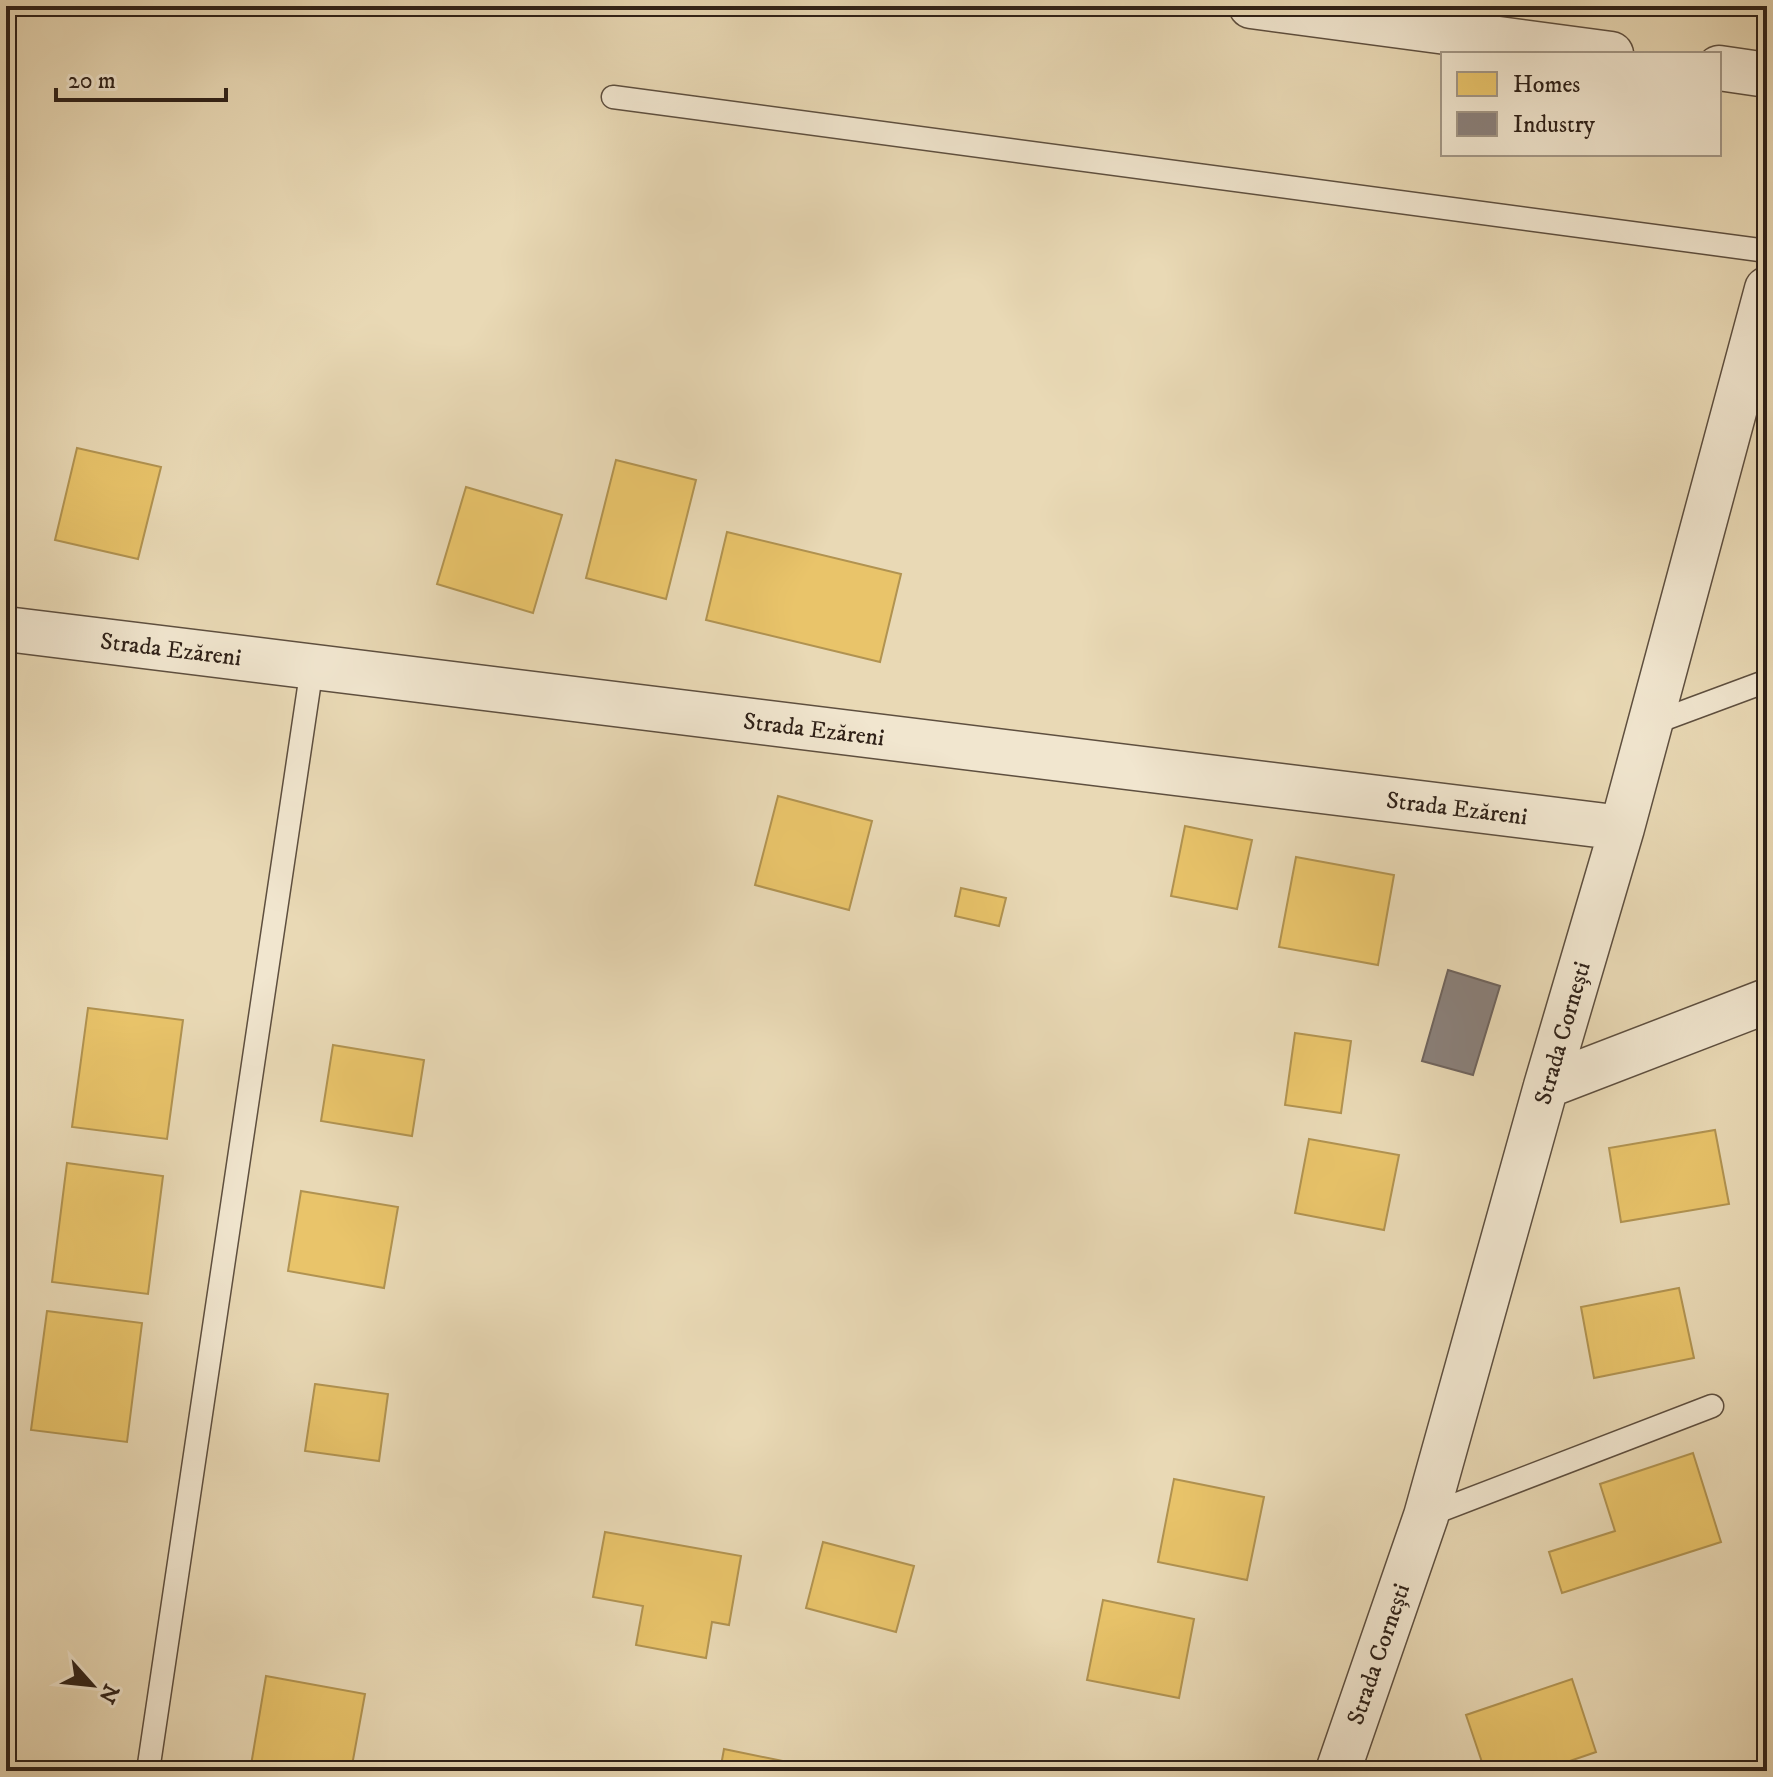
<svg xmlns="http://www.w3.org/2000/svg" width="1773" height="1777" font-family="'IM FELL DW Pica',serif">
	<rect width="100%" height="100%" fill="#e9d9b5"/>
	<filter id="stains"><feTurbulence type="fractalNoise" baseFrequency=".0025" numOctaves="4"/><feColorMatrix values="0 0 0 0 .2 0 0 0 0 .09 0 0 0 0 .02 0 0 0 .5 -.17"/></filter>
	<radialGradient id="worn" r=".72"><stop offset=".6" stop-color="#630" stop-opacity="0"/><stop offset="1" stop-color="#630" stop-opacity=".3"/></radialGradient>
	<!-- homes -->
	<path fill="#e9c46a" stroke="#b19351" stroke-width="2" d="M1696,6H1726L1725,10Z
		M77,448L161,467L138,559L55,540Z
		M616,460L696,480L666,599L586,578Z
		M466,487L562,515L533,613L437,584Z
		M727,532L901,574L880,662L706,620Z
		M778,796L872,821L849,910L755,885Z
		M1185,826L1252,840L1237,909L1171,896Z
		M1296,857L1394,875L1378,965L1279,947Z
		M961,888L1006,898L999,926L955,916Z
		M88,1008L183,1020L167,1139L72,1127Z
		M1295,1033L1351,1041L1341,1113L1285,1105Z
		M333,1045L424,1060L412,1136L321,1121Z
		M1715,1130L1729,1204L1621,1222L1609,1148Z
		M1309,1139L1399,1155L1384,1230L1295,1213Z
		M67,1163L163,1176L148,1294L52,1282Z
		M301,1191L398,1207L384,1288L288,1271Z
		M1679,1288L1694,1358L1594,1378L1581,1307Z
		M47,1311L142,1323L127,1442L31,1430Z
		M315,1384L388,1394L379,1461L305,1451Z
		M1693,1453L1721,1542L1562,1593L1549,1552L1615,1531L1600,1484Z
		M1174,1479L1264,1497L1247,1580L1158,1562Z
		M605,1532L741,1556L729,1625L712,1622L706,1658L636,1645L643,1606L593,1597Z
		M823,1542L914,1566L896,1632L806,1608Z
		M1103,1600L1194,1619L1179,1698L1087,1680Z
		M266,1676L365,1694L351,1771H250Z
		M1572,1679L1596,1752L1555,1766L1557,1771H1485L1466,1715Z
		M724,1749L832,1771H720Z"/>
	<!-- industry -->
	<path fill="#8a817c" stroke="#6f645e" stroke-width="2" d="M1448,970L1500,986L1473,1075L1422,1061Z"/>
	<g fill="none" stroke-linecap="round" stroke-linejoin="round">
		<defs>
			<path id="service" d="M613,97L1767,251
				M1651,724L1767,681
				M1426,1516L1712,1406
				M148,1771L312,667"/>
			<path id="minor" d="M1251,6L1611,54
				M1719,68L1767,75
				M6,629L1622,828
				M1546,1086L1767,1001
				M1338,1771L1426,1516L1546,1086L1622,828L1767,289"/>
		</defs>
		<!-- service casing -->
		<use href="#service" stroke="#5e4f3f" stroke-width="25"/>
		<!-- minor casing -->
		<use href="#minor" stroke="#5e4f3f" stroke-width="47"/>
		<!-- service -->
		<use href="#service" stroke="#f1e6cf" stroke-width="22"/>
		<!-- minor -->
		<use href="#minor" stroke="#f1e6cf" stroke-width="44"/>
	</g>
	<g text-anchor="middle" stroke-width="8" stroke-linejoin="round" paint-order="stroke">
		<!-- street labels -->
		<g font-size="24" fill="#2f2118" stroke="#f1e6cf">
			<text transform="translate(171 649) rotate(7)" y="8">Strada Ezăreni</text>
			<text transform="translate(814 729) rotate(7)" y="8">Strada Ezăreni</text>
			<text transform="translate(1457 808) rotate(7)" y="8">Strada Ezăreni</text>
			<text transform="translate(1562 1033) rotate(-74)" y="8">Strada Cornești</text>
			<text transform="translate(1378 1654) rotate(-71)" y="8">Strada Cornești</text>
		</g>
	</g>
	<!-- margin -->
	<rect width="1773" height="1777" fill="none" stroke="#e9d9b5" stroke-width="32"/>
	<rect x="8" y="8" width="1757" height="1761" fill="none" stroke="#2f2118" stroke-width="4"/>
	<rect x="16" y="16" width="1741" height="1745" fill="none" stroke="#2f2118" stroke-width="2"/>
	<!-- legend -->
	<rect x="1441" y="52" width="280" height="104" fill="#f1e6cf" stroke="#a39786" stroke-width="2"/>
	<rect x="1457" y="72" width="40" height="24" fill="#e9c46a" stroke="#a39786" stroke-width="2"/>
	<text x="1513" y="92" font-size="24" fill="#2f2118">Homes</text>
	<rect x="1457" y="112" width="40" height="24" fill="#8a817c" stroke="#a39786" stroke-width="2"/>
	<text x="1513" y="132" font-size="24" fill="#2f2118">Industry</text>
	<!-- north arrow -->
	<g transform="translate(92 1685) rotate(117)" stroke="#f1e6cf" stroke-width="6" paint-order="stroke">
	<path d="M0-6L14 30L0 20L-14 30Z" fill="#2f2118"/>
	<text y="-12" font-size="22" font-weight="bold" text-anchor="middle" fill="#2f2118">N</text>
	</g>
	<!-- scale -->
	<path d="M56 88v12h170v-12" fill="none" stroke="#2f2118" stroke-width="4"/>
	<text x="68" y="88" font-size="24" fill="#2f2118" stroke="#f1e6cf" stroke-width="6" paint-order="stroke">20 m</text>
	<rect width="100%" height="100%" filter="url(#stains)"/>
	<rect width="100%" height="100%" fill="url(#worn)"/>
</svg>
